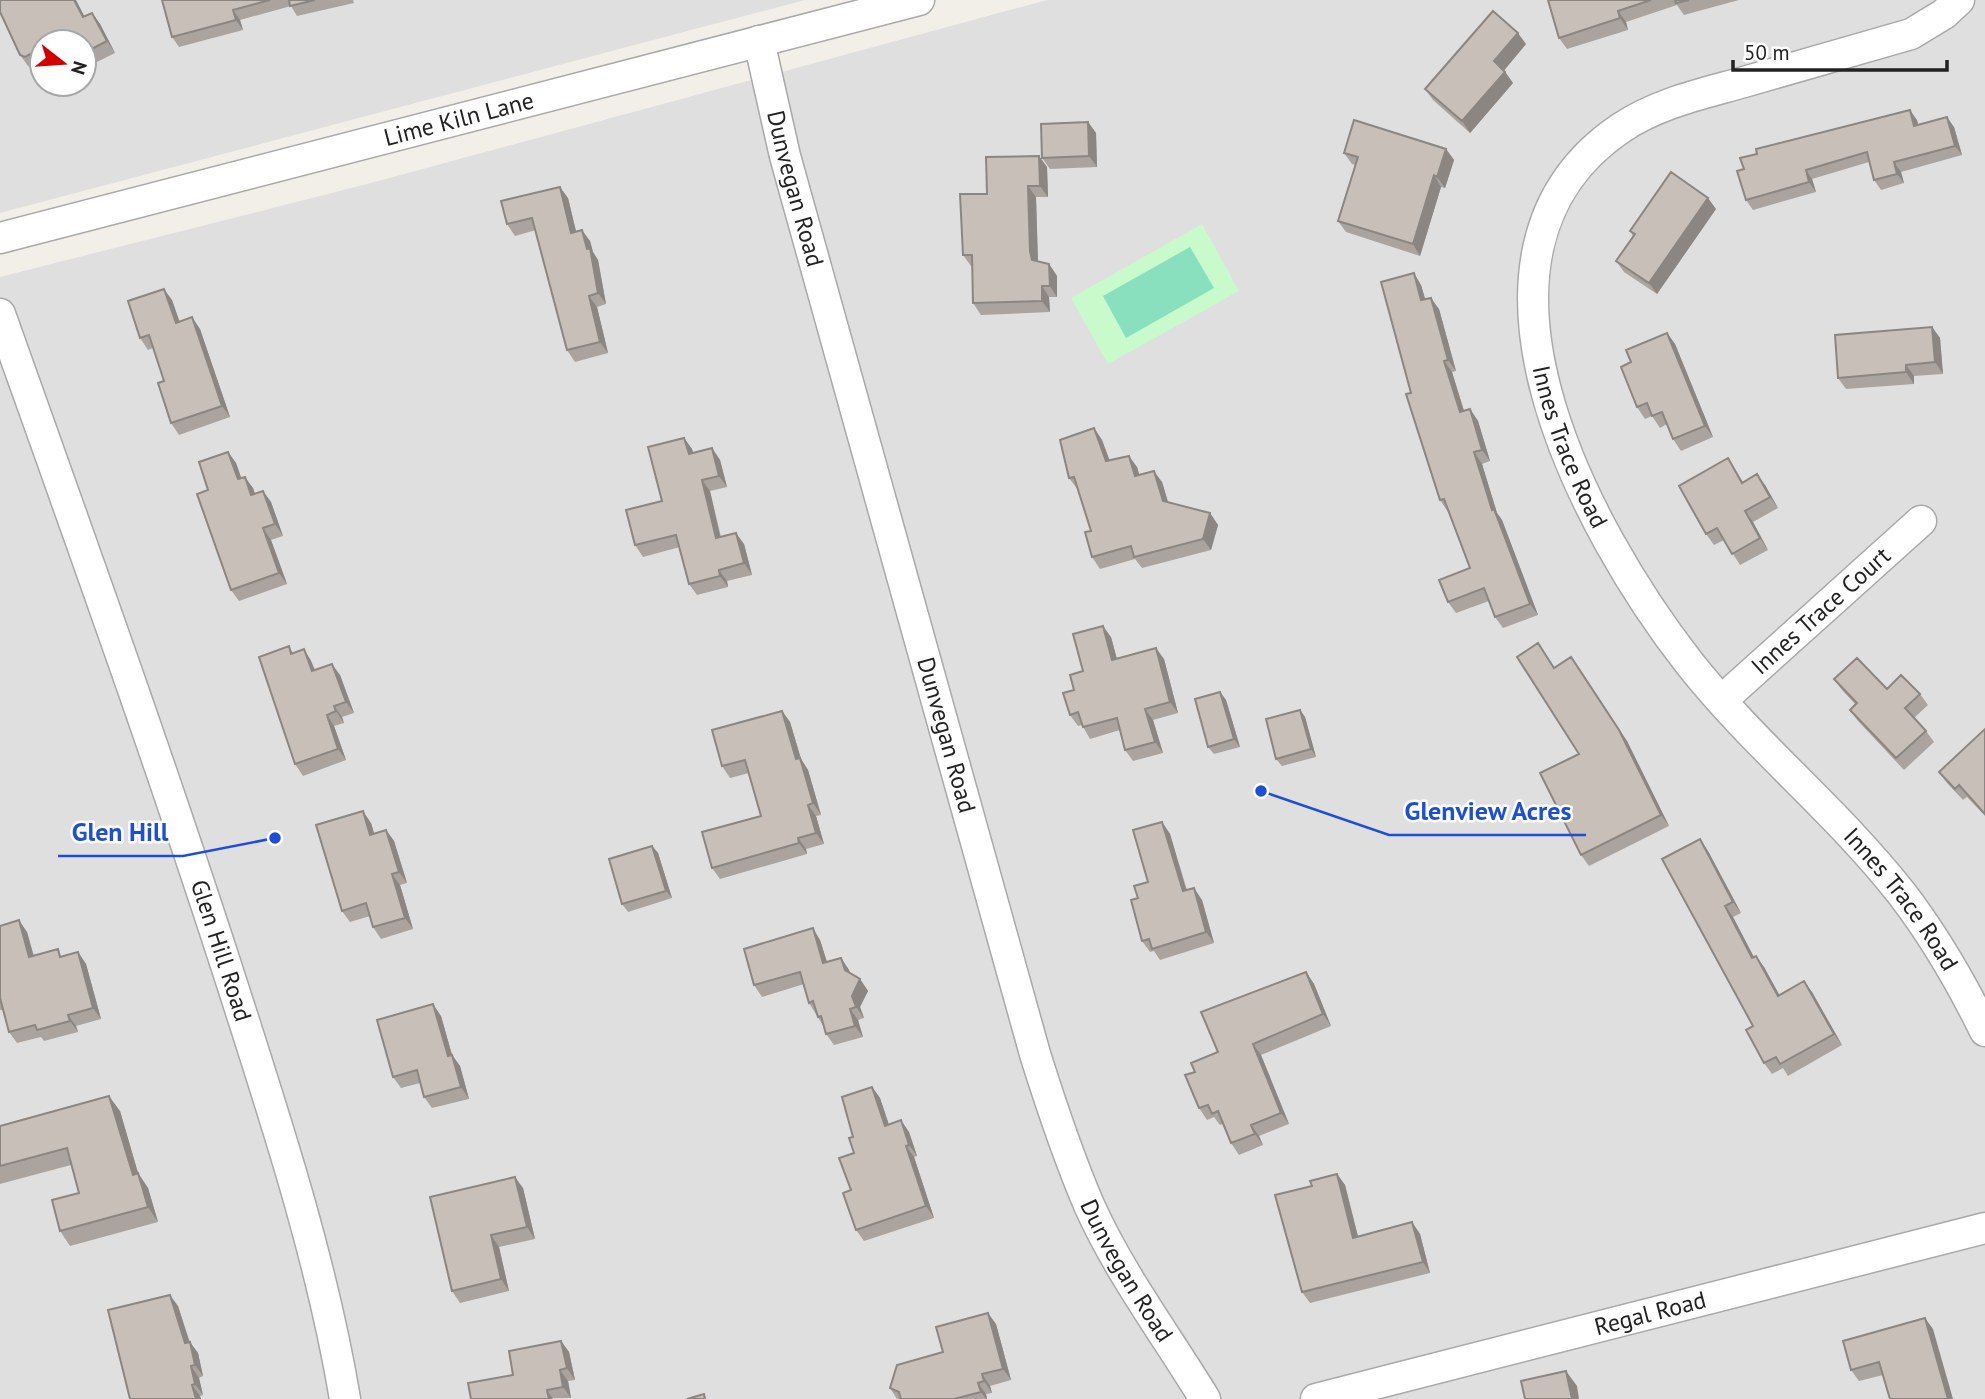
<svg xmlns="http://www.w3.org/2000/svg" width="1985" height="1399" font-family="'PT Sans',sans-serif">
	<rect width="100%" height="100%" fill="#f2efe9"/>
	<!-- residential -->
	<path fill="#e0dfdf" fill-rule="evenodd" d="M0,0H805L0,213ZM42,42H84V84H42Z
		M1047,0H1985V1399H0V277L371,183Z"/>
	<!-- park -->
	<path fill="#c8facc" d="M1202,224L1239,291L1108,364L1071,298Z"/>
	<!-- pitch -->
	<path fill="#88e0be" d="M1190,247L1214,288L1126,338L1103,296Z"/>
	<g fill="none" stroke-linecap="round" stroke-linejoin="round">
		<defs>
			<g id="minor">
				<path id="s1" d="M1959,0L1944,14L1911,34C1856,50 1800,66 1744,82C1702,94 1658,103 1621,128C1434,254 1588,534 1690,664C1755,746 1838,812 1902,894C1935,937 1961,982 1985,1031"/>
				<path id="s2" d="M759,41L785,156L1035,1054C1051,1105 1068,1156 1089,1205C1120,1274 1166,1335 1205,1399"/>
				<path id="s3" d="M0,238L919,0"/>
				<path id="s4" d="M0,314C80,539 161,763 234,990C277,1124 322,1261 345,1399"/>
				<path id="s5" d="M1722,700L1921,521"/>
				<path id="s6" d="M1316,1399L1985,1228"/>
			</g>
		</defs>
		<!-- minor casing -->
		<use href="#minor" stroke="#a9a9a9" stroke-width="33"/>
		<!-- minor -->
		<use href="#minor" stroke="#fff" stroke-width="30"/>
	</g>
	<!-- wall -->
	<path fill="#aba49e" d="M162,0H353L354,3L297,16L291,6L240,20L243,30L179,47L172,37Z
		M1548,0H1739L1684,15L1677,5L1626,22L1628,30L1567,49L1559,38Z
		M92,13L100,24L115,53L87,67L84,63V42H42V64L33,68L28,66L20,55L84,16Z
		M1526,44L1504,70L1513,83L1470,133L1433,100L1425,89Z
		M1917,120L1918,125L1954,127L1962,155L1901,172L1904,183L1881,190L1874,180L1869,162L1812,179L1816,192L1753,210L1746,200L1744,169Z
		M1088,122L1096,133L1097,167L1050,169L1042,158Z
		M1446,149L1454,160L1445,188L1441,187L1420,256L1346,232L1338,221L1355,165L1352,164L1344,153Z
		M1039,156L1047,167L1048,197H1036L1038,262L1049,264L1057,276V297H1049L1050,312L981,315L973,303L972,266H971L963,255L987,194Z
		M568,198L576,231L590,241L593,252L598,260L606,304L597,307L608,353L575,362L567,350L536,230L515,236L507,224Z
		M1716,209L1657,294L1624,272L1616,261L1633,236L1630,231Z
		M1421,285L1425,299L1439,309L1456,371L1452,372L1464,411L1470,409L1478,421L1490,461L1482,464L1497,513L1502,520L1538,615L1503,628L1495,617L1489,601L1456,613L1448,602L1470,568L1448,512L1440,500L1411,393Z
		M172,300L179,321L200,329L230,417L179,435L171,423L164,381L153,348L148,350L140,338Z
		M1932,327L1940,338L1943,374L1914,376V384L1846,389L1838,378Z
		M1667,333L1675,344L1713,437L1681,451L1673,439L1667,424L1660,428L1652,416L1645,419L1637,407L1631,362Z
		M1094,428L1102,440L1109,460L1137,467L1139,475L1162,482L1168,502L1210,513L1218,525L1211,550L1142,568L1135,559L1100,569L1092,557L1091,531L1078,490L1069,478Z
		M684,438L692,449L693,453L712,448L720,460L727,487L710,491L721,537L744,544L752,575L727,581L728,587L697,595L689,584L680,547L643,557L635,545L662,501Z
		M228,452L236,463L241,478L253,488L255,494L263,491L271,502L283,536L271,540L287,584L239,601L231,590L208,490Z
		M1735,469L1743,482L1765,485L1778,508L1753,522L1768,550L1740,565L1724,540L1714,545L1706,534Z
		M1111,637L1117,659H1164L1178,713L1153,720L1163,753L1133,761L1125,750L1120,730L1090,739L1082,725L1078,726L1070,715L1074,690L1083,671Z
		M289,646L293,653L304,649L311,661L315,670L340,675L354,713L342,717L344,723L334,726L346,760L303,776L295,764Z
		M1554,668L1627,741L1669,826L1589,866L1581,855L1579,754Z
		M1834,679L1920,694L1928,705L1914,718L1926,731L1934,742L1904,770L1858,721L1850,710L1855,704L1842,690Z
		M1220,692L1226,700L1240,747L1214,754L1208,747Z
		M1300,710L1305,717L1316,757L1282,766L1276,759Z
		M782,711L790,722L801,759L808,770L821,815L816,816L824,844L806,849L807,854L720,879L712,868L761,816L749,773L730,778L722,766Z
		M1985,729V816L1967,797L1963,800L1947,783L1939,772Z
		M1162,822L1170,834L1187,890L1202,900L1214,943L1160,960L1154,951L1150,952L1142,941L1138,898L1148,882Z
		M371,823L374,834L386,830L394,841L407,883L400,885L413,929L381,939L373,927L370,916L350,922L342,911Z
		M652,846L658,853L672,898L628,912L622,904Z
		M1708,851L1741,913L1733,917L1754,957L1764,967L1779,995L1812,992L1842,1045L1788,1076L1783,1068L1772,1074L1764,1063Z
		M0,926L27,932L34,956H63L78,952L86,964L101,1019L76,1026L78,1032L44,1041L41,1037L17,1043L9,1032L3,1010H0Z
		M820,940L827,962L841,958L849,970L850,973L860,979L868,991L860,1007L864,1018L858,1020L863,1037L834,1045L826,1034L824,1027L809,1003L804,984L762,997L754,985Z
		M1306,972L1314,984L1331,1026L1261,1055L1289,1124L1259,1136L1263,1145L1239,1155L1231,1143L1223,1124L1220,1125L1214,1117L1207,1120L1199,1108L1195,1072Z
		M441,1016L452,1055L460,1066L469,1099L432,1108L424,1097L420,1083L401,1088L393,1077Z
		M872,1087L880,1098L889,1125L909,1132L917,1156L914,1157L934,1218L864,1241L856,1230L851,1190L854,1153L853,1137Z
		M120,1111L138,1173L148,1188L158,1222L70,1246L60,1231L79,1193L71,1165L0,1184V1126Z
		M1337,1174L1345,1185L1358,1236L1412,1222L1420,1234L1430,1273L1310,1303L1302,1292L1312,1186Z
		M523,1188L535,1239L499,1247L509,1291L460,1303L452,1291Z
		M178,1306L189,1342L198,1353L203,1376L199,1378L203,1395L200,1396L201,1399H130Z
		M996,1324L1011,1380L990,1386L992,1393L986,1394L987,1399H897L890,1388L943,1352Z
		M1933,1329L1883,1375L1859,1381L1851,1370Z
		M561,1341L569,1352L575,1380L568,1381L571,1398L471,1399L513,1375Z"/>
	<!-- shaded-wall -->
	<path fill="#8b8681" d="M74,0H76L91,29L83,17Z
		M233,10L240,20L243,30L236,20Z
		M1618,11L1626,22L1628,30L1620,18Z
		M92,13L100,24L115,53L107,41Z
		M1518,33L1526,44L1502,73L1494,61Z
		M1505,72L1513,83L1470,133L1462,121Z
		M1910,110L1917,120L1921,136L1914,126Z
		M1947,117L1954,127L1962,155L1955,146Z
		M1088,122L1096,133L1097,167L1089,156Z
		M1446,149L1454,160L1445,188L1437,177Z
		M1039,156L1047,167L1048,197L1040,186Z
		M1894,162L1901,172L1904,183L1897,174Z
		M1806,170L1812,179L1816,192L1809,182Z
		M1434,175L1441,187L1420,256L1413,244Z
		M1028,186L1036,197L1038,263L1032,260L1030,251Z
		M560,187L568,198L579,244L571,233Z
		M1708,198L1716,209L1657,294L1649,283Z
		M582,230L590,241L593,252L598,260L606,304L598,293Z
		M1049,264L1057,276V297L1050,286Z
		M1414,273L1421,285L1429,312L1421,300Z
		M1042,286L1049,297L1050,312L1042,301Z
		M164,289L172,300L184,334L176,323Z
		M589,296L597,307L608,353L600,342Z
		M1431,298L1439,309L1456,371L1448,360Z
		M192,317L200,329L230,417L222,406Z
		M1932,327L1940,338L1943,374L1935,362Z
		M1667,333L1675,344L1713,437L1705,426Z
		M1444,361L1452,372L1468,424L1460,412Z
		M1906,365L1914,376V384L1906,372Z
		M1470,409L1478,421L1490,461L1482,450Z
		M1094,428L1102,440L1114,472L1106,461Z
		M684,438L692,449L697,466L689,454Z
		M712,448L720,460L727,487L719,476Z
		M228,452L236,463L246,491L238,479Z
		M1474,452L1482,464L1497,513L1502,520L1538,615L1530,604L1492,510Z
		M1129,456L1137,467L1143,487L1135,476Z
		M1154,471L1162,482L1171,512L1163,501Z
		M1757,474L1765,485L1778,508L1770,497Z
		M245,477L253,488L259,506L251,495Z
		M702,480L710,491L723,549L716,538Z
		M263,491L271,502L283,536L275,524Z
		M1745,511L1753,522L1768,550L1760,538Z
		M1210,513L1218,525L1211,550L1203,539Z
		M263,528L271,540L287,584L279,573Z
		M736,533L744,544L752,575L744,563Z
		M719,570L727,581L728,587L720,576Z
		M1103,626L1111,637L1120,671L1112,660Z
		M1156,648L1164,659L1178,713L1170,702Z
		M304,649L311,661L320,683L312,671Z
		M332,664L340,675L354,713L346,702Z
		M1579,668L1627,741L1669,826L1661,815Z
		M1220,692L1226,700L1240,747L1234,739Z
		M334,706L342,717L344,723L336,711Z
		M1145,709L1153,720L1163,753L1155,742Z
		M1300,710L1305,717L1316,757L1311,749Z
		M782,711L790,722L801,759L808,770L821,815L813,803L796,759Z
		M327,715L334,726L346,760L338,749Z
		M808,805L816,816L824,844L816,833Z
		M363,811L371,823L378,846L370,835Z
		M1162,822L1170,834L1190,903L1183,891Z
		M386,830L394,841L407,883L399,872Z
		M798,838L806,849L807,854L799,843Z
		M1700,839L1708,851L1741,913L1733,902Z
		M652,846L658,853L672,898L666,891Z
		M392,874L400,885L413,929L405,918Z
		M1194,888L1202,900L1214,943L1206,932Z
		M1725,906L1733,917L1760,969L1752,958Z
		M19,920L27,932L37,969L29,957Z
		M813,928L820,940L831,975L823,963Z
		M78,952L86,964L101,1019L93,1008Z
		M1756,956L1764,967L1786,1007L1778,996Z
		M841,958L849,970L853,981L845,970Z
		M1306,972L1314,984L1331,1026L1323,1014Z
		M860,979L868,991L860,1007L864,1018L856,1007L852,996Z
		M1804,981L1812,992L1842,1045L1834,1034Z
		M433,1004L441,1016L452,1055L460,1066L469,1099L461,1087L448,1056Z
		M850,1009L858,1020L863,1037L855,1026Z
		M68,1015L76,1026L78,1032L70,1021Z
		M1253,1044L1261,1055L1289,1124L1281,1113Z
		M872,1087L880,1098L893,1137L885,1126Z
		M109,1096L120,1111L138,1173L148,1188L158,1222L148,1207L133,1175Z
		M901,1120L909,1132L917,1156L909,1145Z
		M1251,1125L1259,1136L1263,1145L1255,1134Z
		M906,1146L914,1157L934,1218L926,1206Z
		M1337,1174L1345,1185L1361,1249L1353,1238Z
		M515,1177L523,1188L535,1239L527,1227Z
		M1412,1222L1420,1234L1430,1273L1423,1262Z
		M491,1235L499,1247L509,1291L501,1279Z
		M170,1295L178,1306L191,1346L190,1342L198,1353L203,1376L195,1365L185,1343Z
		M988,1313L996,1324L1011,1380L1003,1369Z
		M1925,1318L1933,1329L1953,1399H1948Z
		M561,1341L569,1352L575,1380L567,1368Z
		M191,1366L199,1378L203,1395L195,1384Z
		M560,1370L568,1381L571,1398L563,1387Z
		M1566,1371L1577,1386L1579,1399H1572Z
		M982,1374L990,1386L992,1393L984,1381Z
		M978,1383L986,1394L987,1399H986L981,1392Z
		M192,1385L200,1396L201,1399H196Z
		M547,1390L553,1399H549Z"/>
	<!-- building -->
	<path fill="#c7bfb8" stroke="#8b8681" stroke-width="2" d="M0,0H74L83,17L92,13L107,41L84,53V42H72L68,35L54,42H42V48L25,57L20,55L0,12Z
		M162,0H270L233,10L236,20L172,37Z
		M289,0H315L290,6Z
		M1548,0H1651L1618,11L1620,18L1559,38Z
		M1675,0H1689L1676,3Z
		M1493,11L1518,33L1494,61L1505,72L1462,121L1425,89Z
		M1910,110L1914,126L1947,117L1955,146L1894,162L1897,174L1874,180L1867,152L1806,170L1809,182L1746,200L1737,171L1744,169L1740,158L1757,154L1756,149Z
		M1354,120L1446,149L1437,177L1434,175L1413,244L1338,221L1358,157L1344,153Z
		M1088,122L1089,156L1042,158L1041,124Z
		M1039,156L1040,186H1028L1030,251L1032,260L1049,264L1050,286H1042V301L973,303L972,255H963L960,194H987L986,157Z
		M1671,172L1708,198L1649,283L1616,261L1635,234L1630,231Z
		M560,187L571,233L582,230L587,249L590,248L598,293L589,296L600,342L567,350L532,218L507,224L501,201Z
		M1414,273L1421,300L1431,298L1448,360L1444,361L1460,412L1470,409L1482,450L1474,452L1492,510L1494,509L1530,604L1495,617L1484,588L1448,602L1439,580L1470,568L1444,499L1440,500L1406,394L1411,393L1381,282Z
		M164,289L176,323L192,317L222,406L171,423L158,383L164,381L149,335L140,338L128,301Z
		M1932,327L1935,362L1906,365V372L1838,378L1835,335Z
		M1667,333L1705,426L1673,439L1662,412L1652,416L1647,403L1637,407L1621,367L1631,362L1626,350Z
		M1094,428L1106,461L1129,456L1135,476L1154,471L1163,501L1210,513L1203,539L1134,557L1131,546L1092,557L1085,532L1091,531L1074,477L1069,478L1060,440Z
		M684,438L689,454L712,448L719,476L702,480L716,538L736,533L744,563L719,570L720,576L689,584L676,535L635,545L626,510L662,501L648,447Z
		M228,452L238,479L245,477L251,495L263,491L275,524L263,528L279,573L231,590L197,494L208,490L199,462Z
		M1728,458L1742,483L1757,474L1770,497L1745,511L1760,538L1732,554L1717,528L1706,534L1679,486Z
		M1103,626L1112,660L1156,648L1170,702L1145,709L1155,742L1125,750L1117,718L1083,727L1078,712L1070,715L1063,693L1074,690L1070,675L1083,671L1073,634Z
		M1538,643L1554,668L1571,657L1619,730L1661,815L1581,855L1540,773L1579,754L1517,657Z
		M289,646L291,654L304,649L312,671L332,664L346,702L334,706L336,711L327,715L338,749L295,764L259,657Z
		M1857,658L1887,689L1901,675L1920,694L1905,708L1926,731L1896,758L1850,710L1857,703L1834,679Z
		M1220,692L1234,739L1208,747L1195,699Z
		M1300,710L1311,749L1276,759L1266,719Z
		M782,711L796,759L800,758L813,803L808,805L816,833L798,838L799,843L712,868L702,832L761,816L745,760L722,766L712,730Z
		M1985,729V814L1959,785L1955,789L1939,772Z
		M363,811L370,835L386,830L399,872L392,874L405,918L373,927L366,903L342,911L316,825Z
		M1162,822L1183,891L1194,888L1206,932L1152,949L1149,939L1142,941L1131,900L1138,898L1134,886L1148,882L1133,830Z
		M1700,839L1733,902L1725,906L1752,958L1756,956L1778,996L1804,981L1834,1034L1780,1064L1776,1057L1764,1063L1746,1030L1753,1026L1662,859Z
		M652,846L666,891L622,904L609,859Z
		M19,920L29,957L58,949L60,957L78,952L93,1008L68,1015L70,1021L37,1030L35,1025L9,1032L0,998V926Z
		M813,928L823,963L841,958L845,970L860,979L852,996L856,1007L850,1009L855,1026L826,1034L821,1016L818,1017L813,1001L809,1003L800,972L754,985L744,949Z
		M1306,972L1323,1014L1253,1044L1281,1113L1251,1125L1255,1134L1231,1143L1218,1111L1212,1114L1208,1105L1199,1108L1185,1075L1195,1072L1191,1063L1218,1052L1201,1012Z
		M433,1004L448,1056L452,1055L461,1087L424,1097L417,1070L393,1077L377,1020Z
		M872,1087L885,1126L901,1120L909,1145L906,1146L926,1206L856,1230L843,1193L851,1190L839,1158L854,1153L849,1138L853,1137L842,1097Z
		M109,1096L133,1175L138,1173L148,1207L60,1231L52,1200L79,1193L67,1148L0,1166V1126Z
		M1337,1174L1353,1238L1412,1222L1423,1262L1302,1292L1275,1195L1312,1186L1310,1181Z
		M515,1177L527,1227L491,1235L501,1279L452,1291L430,1197Z
		M170,1295L185,1343L190,1342L195,1365L191,1366L195,1384L192,1385L196,1399H130L108,1310Z
		M988,1313L1003,1369L982,1374L984,1381L978,1383L981,1392L954,1399H901L899,1392L890,1388L897,1365L943,1352L936,1327Z
		M1925,1318L1948,1399H1890L1879,1362L1851,1370L1843,1341Z
		M561,1341L567,1368L560,1370L563,1387L547,1390L549,1399H471L468,1383L513,1375L509,1351Z
		M1566,1371L1572,1399H1525L1521,1381Z
		M704,1394L705,1399H687Z"/>
	<g text-anchor="middle" stroke-width="5" stroke-linejoin="round" paint-order="stroke">
		<!-- street labels -->
		<g font-size="24" fill="#222" stroke="#fff">
			<text dy="8" stroke="none"><textPath href="#s3" startOffset="474">Lime Kiln Lane</textPath></text>
			<text dy="8" stroke="none"><textPath href="#s2" startOffset="152">Dunvegan Road</textPath></text>
			<text dy="8" stroke="none"><textPath href="#s1" startOffset="719">Innes Trace Road</textPath></text>
			<text dy="8" stroke="none"><textPath href="#s5" startOffset="133">Innes Trace Court</textPath></text>
			<text dy="8" stroke="none"><textPath href="#s2" startOffset="719">Dunvegan Road</textPath></text>
			<text dy="8" stroke="none"><textPath href="#s1" startOffset="1286">Innes Trace Road</textPath></text>
			<text dy="8" stroke="none"><textPath href="#s4" startOffset="674">Glen Hill Road</textPath></text>
			<text dy="8" stroke="none"><textPath href="#s2" startOffset="1286">Dunvegan Road</textPath></text>
			<text dy="8" stroke="none"><textPath href="#s6" startOffset="345">Regal Road</textPath></text>
		</g>
	</g>
	<!-- callouts -->
	<path fill="none" stroke="#1d4ed8" stroke-width="2.5" d="M1261 791L1389 835H1586M275 838L183 856H58"/>
	<g fill="#1d4ed8" stroke="#fff" stroke-width="2.5">
		<circle cx="1261" cy="791" r="7"/>
		<circle cx="275" cy="838" r="7"/>
	</g>
	<g font-size="26" text-anchor="middle" font-weight="bold" fill="#1d4ed8" stroke="#fff" stroke-width="5" stroke-linejoin="round" paint-order="stroke">
		<text x="1488" y="820">Glenview Acres</text>
		<text x="120" y="841">Glen Hill</text>
	</g>
	<!-- north arrow -->
	<g transform="translate(63 63) rotate(107)"><circle r="33" fill="#ffffff" stroke="#a7a7a7" stroke-width="2"/>
	<path d="M0-5L12 26L0 18L-12 26Z" fill="#d40000"/>
	<text y="-10" font-size="19" font-weight="bold" text-anchor="middle" fill="#222222">N</text>
	</g>
	<!-- scale -->
	<path d="M1733 60v10h214v-10" fill="none" stroke="#222222" stroke-width="3.5"/>
	<text x="1744" y="60" font-size="21" fill="#222222" stroke="#ffffff" stroke-width="5" paint-order="stroke">50 m</text>
</svg>
